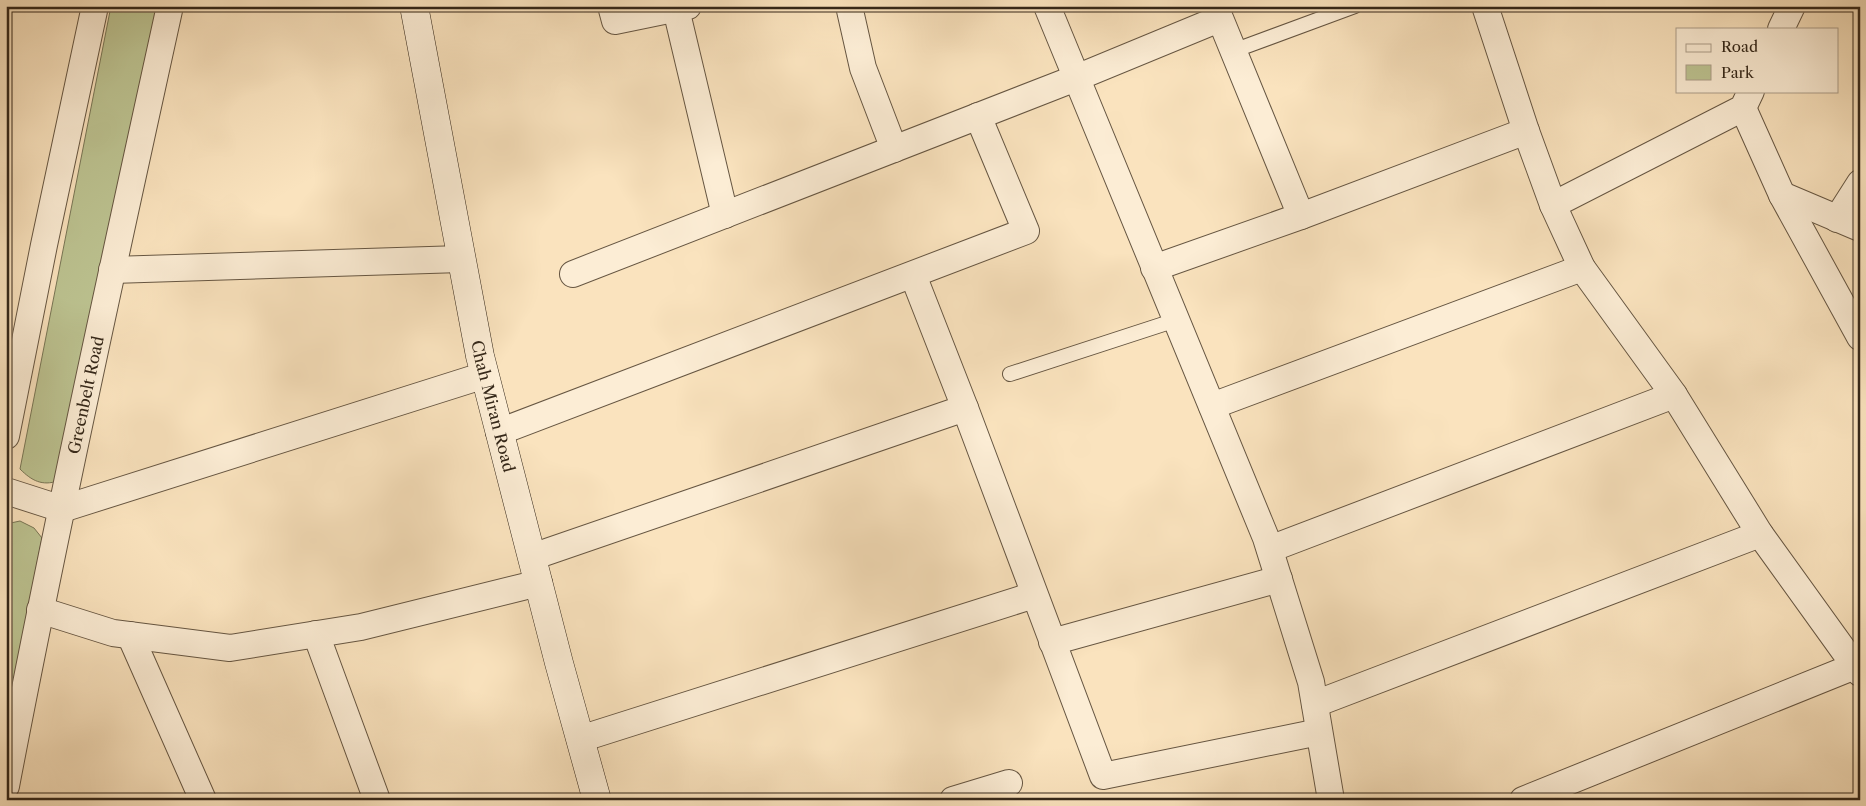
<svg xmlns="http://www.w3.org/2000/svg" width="1866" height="806" font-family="'Libre Caslon Text',serif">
	<rect width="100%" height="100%" fill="#fae3be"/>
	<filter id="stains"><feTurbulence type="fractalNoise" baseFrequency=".004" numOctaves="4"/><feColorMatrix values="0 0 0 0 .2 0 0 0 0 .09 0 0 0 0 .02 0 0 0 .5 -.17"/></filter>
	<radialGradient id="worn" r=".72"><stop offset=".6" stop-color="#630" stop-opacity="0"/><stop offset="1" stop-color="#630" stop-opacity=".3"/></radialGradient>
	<!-- green -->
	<path fill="#bdc492" stroke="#787656" d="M111,6H160L58,481C42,486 32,481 20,469Z
		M20,521L34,528L42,538L6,723V524Z"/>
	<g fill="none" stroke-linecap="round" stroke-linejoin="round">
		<defs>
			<path id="lane" d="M1233,51L1355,6
				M1010,374L1176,320"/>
			<g id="street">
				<path d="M611,6L615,21L688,6"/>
				<path d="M849,6L863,68L894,149"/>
				<path d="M1047,6L1266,538L1311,682L1331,800"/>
				<path d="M1215,6L1301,216"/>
				<path d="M1485,6L1526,131L1553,205L1582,268L1674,395L1760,534L1860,673"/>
				<path d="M676,9L725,215"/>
				<path d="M1781,29L1792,6"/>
				<path d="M1743,108L1782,195L1860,337"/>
				<path d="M1782,195L1860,228"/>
				<path d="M1553,205L1743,108L1751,91"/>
				<path d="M1837,219L1860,183"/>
				<path d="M1154,268L1301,216L1526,131"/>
				<path d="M112,270L461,259"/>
				<path d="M573,274L1076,78L1219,19"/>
				<path d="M913,275L965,408L1103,776L1319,732"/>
				<path d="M1212,406L1582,268"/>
				<path d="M499,432L1026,231L978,116"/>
				<path d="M6,436L44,245L95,6"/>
				<path d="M6,491L62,509L485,375"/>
				<path d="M1270,549L1674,395"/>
				<path d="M532,557L965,408"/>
				<path d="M40,610L113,633L230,648L361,627L539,583"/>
				<path d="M316,634L377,800"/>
				<path d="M130,635L203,800"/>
				<path d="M1052,642L1279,579"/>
				<path d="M1315,704L1760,534"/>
				<path d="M580,739L1034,595"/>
				<path id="s1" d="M6,786C56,525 113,266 170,6"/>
				<path d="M953,800L1009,783"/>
				<path d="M1523,800L1855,666"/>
			</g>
			<g id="secondary">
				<path id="s2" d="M414,6L480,356L559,663L597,800"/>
			</g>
		</defs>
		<!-- lane casing -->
		<use href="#lane" stroke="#665642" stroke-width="16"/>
		<!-- street casing -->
		<use href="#street" stroke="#665642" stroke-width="28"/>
		<!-- secondary casing -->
		<use href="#secondary" stroke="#342719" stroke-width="29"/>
		<!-- lane -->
		<use href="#lane" stroke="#fcedd5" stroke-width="14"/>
		<!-- street -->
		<use href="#street" stroke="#fcedd5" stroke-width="26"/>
		<!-- secondary -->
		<use href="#secondary" stroke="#fcedd5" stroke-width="28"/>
	</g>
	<g text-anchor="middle" stroke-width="4" stroke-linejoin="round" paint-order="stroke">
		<!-- street labels -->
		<g font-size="16" fill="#342719" stroke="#fcedd5">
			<text dy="6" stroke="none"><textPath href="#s1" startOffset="399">Greenbelt Road</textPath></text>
			<text dy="6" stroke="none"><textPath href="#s2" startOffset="408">Chah Miran Road</textPath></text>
		</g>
	</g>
	<!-- margin -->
	<rect width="1866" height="806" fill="none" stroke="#fae3be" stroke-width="25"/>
	<rect x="8" y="8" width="1851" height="791" fill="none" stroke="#342719" stroke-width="2.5"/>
	<rect x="12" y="12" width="1841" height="781" fill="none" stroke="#342719"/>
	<!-- legend -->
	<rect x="1676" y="28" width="162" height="65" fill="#fcedd5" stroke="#ac9e8a"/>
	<rect x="1686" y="44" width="25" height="8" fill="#fcedd5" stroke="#ac9e8a"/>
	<text x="1721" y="52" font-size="15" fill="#342719">Road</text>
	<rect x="1686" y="65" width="25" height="15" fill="#bdc492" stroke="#ac9e8a"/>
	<text x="1721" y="78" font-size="15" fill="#342719">Park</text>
	<rect width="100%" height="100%" filter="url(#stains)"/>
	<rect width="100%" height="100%" fill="url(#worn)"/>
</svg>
